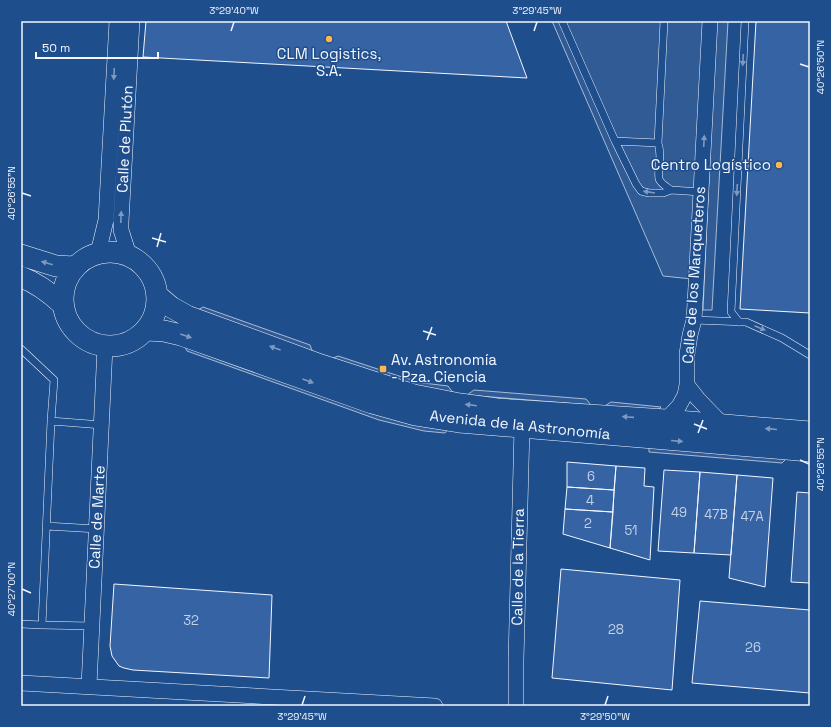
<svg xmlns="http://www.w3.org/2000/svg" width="831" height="727" font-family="'Space Grotesk',sans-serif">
	<rect width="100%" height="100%" fill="#1f4e8c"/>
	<!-- built -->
	<path fill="#305b95" stroke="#a8bbd7" d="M552,21H706L692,279L663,276Z
		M716,21H728L712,310H703Z
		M203,307L310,345L313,353L196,311Z
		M183,343L449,428L445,433L424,431L379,420L187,351Z
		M338,356L402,377L423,383L448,386L454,394L422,389L331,359Z
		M474,390L586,399L591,405L467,395Z
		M611,402L661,407L656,412L603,407Z
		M649,447L788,457L782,463L649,452Z"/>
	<!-- building -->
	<path fill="#3563a3" stroke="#f2f6ff" d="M146,21H506L527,78L143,57Z
		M756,21H810V313L740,309Z
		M567,462L616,466L614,490L567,487Z
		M616,466L645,468L644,486L654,487L650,560L610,548Z
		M664,470L700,472L694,553L658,551Z
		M700,472L737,475L731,555L694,553Z
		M737,475L773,478L765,587L729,578Z
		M567,487L614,490L613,512L565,509Z
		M797,492L810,493V583L791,582Z
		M565,509L613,512L610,548L563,534Z
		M561,569L680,580L672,690L552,678Z
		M114,584L272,595L269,678L133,670L124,668L119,666L112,656L110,646Z
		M700,601L810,610V693L692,683Z"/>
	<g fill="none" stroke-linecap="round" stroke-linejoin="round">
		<defs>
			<path id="lane" d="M562,21L615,141L658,143L664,21
				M615,141L636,184L641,191L649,193H663L671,190L701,192
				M658,143C663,157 657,167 659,179C661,184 667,187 671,190
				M694,320L746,322L782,338L810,355
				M739,322L731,312L745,21
				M21,349L54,380L51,421
				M46,526L97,529
				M21,624L42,625
				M92,626L42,625L51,421L102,425"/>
			<path id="street" d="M98,253L106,220L117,21
				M129,255L121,230V222L132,21
				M687,385L698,399L723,425
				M662,424L679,406L685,395L687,385V354L690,335L694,320L696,286L710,21
				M21,683L435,706
				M89,686L105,347
				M516,706V660L522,427L516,419"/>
			<path id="secondary" d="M63 299a47 47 0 1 1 94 0a47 47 0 1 1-94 0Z
				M21,255L56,266L75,267
				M21,277C37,283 49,292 62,304
				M158,296L171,307L187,316L321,365L414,395L460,404L497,409L666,420L810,432
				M147,330L164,331L181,335L372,403L415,415L459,422L810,451"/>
		</defs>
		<!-- lane casing -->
		<use href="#lane" stroke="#f2f6ff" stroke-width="8"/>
		<!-- street casing -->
		<use href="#street" stroke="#f2f6ff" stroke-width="16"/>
		<!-- secondary casing -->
		<use href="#secondary" stroke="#f2f6ff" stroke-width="22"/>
		<!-- lane -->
		<use href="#lane" stroke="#1f4e8c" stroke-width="7"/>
		<!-- street -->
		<use href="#street" stroke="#1f4e8c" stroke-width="15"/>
		<!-- secondary -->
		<use href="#secondary" stroke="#1f4e8c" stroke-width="21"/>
	</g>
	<!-- one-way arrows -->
	<defs><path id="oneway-solid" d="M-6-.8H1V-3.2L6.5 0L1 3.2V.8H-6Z"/></defs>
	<g fill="#7e9ac0">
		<use href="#oneway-solid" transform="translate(743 60) rotate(93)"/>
		<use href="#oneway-solid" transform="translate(114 74) rotate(93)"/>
		<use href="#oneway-solid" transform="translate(704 141) rotate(-87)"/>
		<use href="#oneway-solid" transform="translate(737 190) rotate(93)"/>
		<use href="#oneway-solid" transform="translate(649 192) rotate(-171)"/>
		<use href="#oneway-solid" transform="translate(121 217) rotate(-88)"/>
		<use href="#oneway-solid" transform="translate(47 263) rotate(-164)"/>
		<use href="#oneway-solid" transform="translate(760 328) rotate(23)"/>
		<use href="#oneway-solid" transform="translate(186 336) rotate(19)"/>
		<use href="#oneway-solid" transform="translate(275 348) rotate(-160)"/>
		<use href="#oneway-solid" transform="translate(308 381) rotate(20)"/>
		<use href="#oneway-solid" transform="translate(471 405) rotate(-173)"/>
		<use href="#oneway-solid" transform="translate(628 417) rotate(-176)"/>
		<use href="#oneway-solid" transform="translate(771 429) rotate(-175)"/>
		<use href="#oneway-solid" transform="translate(677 441) rotate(5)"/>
	</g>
	<!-- ticks -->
	<path fill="none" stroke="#f2f6ff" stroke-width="1.5" d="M231,31L234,22M534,31L537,22M800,64L809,67M22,193L31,196M152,238L166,242M157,247L161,233M423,331L436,335M427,340L432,327M694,424L707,429M698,433L703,420M800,460L809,464M22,589L31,593M302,705L305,696M605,705L608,696"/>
	<!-- markers -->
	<g fill="#ffb74d" stroke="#1f4e8c" stroke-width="1.5">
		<circle cx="329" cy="39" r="4"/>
		<circle cx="779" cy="165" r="4"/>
		<rect x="379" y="365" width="8" height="8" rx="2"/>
	</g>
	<g text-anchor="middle" stroke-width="3" stroke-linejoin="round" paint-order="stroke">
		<!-- number labels -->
		<g font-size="13" fill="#c3d1e8">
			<text x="591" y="481">6</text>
			<text x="590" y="505">4</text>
			<text x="679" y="517">49</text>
			<text x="716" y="519">47B</text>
			<text x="752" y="521">47A</text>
			<text x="588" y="528">2</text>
			<text x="631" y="535">51</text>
			<text x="191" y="625">32</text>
			<text x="616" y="634">28</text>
			<text x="753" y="652">26</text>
		</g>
		<!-- poi labels -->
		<g font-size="15" fill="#f2f6ff" stroke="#1f4e8c">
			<text x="329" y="59">CLM Logistics,<tspan x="329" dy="17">S.A.</tspan></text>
			<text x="771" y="170" text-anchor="end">Centro Logístico</text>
			<text x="391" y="365" text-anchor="start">Av. Astronomía<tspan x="391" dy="17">- Pza. Ciencia</tspan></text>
		</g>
		<!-- street labels -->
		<g font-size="15" fill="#f2f6ff" stroke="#1f4e8c">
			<text transform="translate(125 139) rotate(-87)" y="5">Calle de Plutón</text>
			<text transform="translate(694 275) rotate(-86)" y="5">Calle de los Marqueteros</text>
			<text transform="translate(520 425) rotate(6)" y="5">Avenida de la Astronomía</text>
			<text transform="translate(97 517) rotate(-87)" y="5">Calle de Marte</text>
			<text transform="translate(518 567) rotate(-89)" y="5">Calle de la Tierra</text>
		</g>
	</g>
	<!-- border -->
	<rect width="831" height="727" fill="none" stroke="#1f4e8c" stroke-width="44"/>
	<!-- scale -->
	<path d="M36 52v6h122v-6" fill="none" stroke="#f2f6ff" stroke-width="2"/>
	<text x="42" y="52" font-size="12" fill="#f2f6ff" stroke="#1f4e8c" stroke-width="3" paint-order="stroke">50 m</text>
	<rect x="22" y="22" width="787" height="683" fill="none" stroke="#f2f6ff" stroke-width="1.5"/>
	<g font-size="10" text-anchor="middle" fill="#f2f6ff">
		<text x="234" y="14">3°29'40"W</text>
		<text x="537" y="14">3°29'45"W</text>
		<text transform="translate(820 67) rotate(-90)" y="4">40°26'50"N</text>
		<text transform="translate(11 193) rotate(-90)" y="4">40°26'55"N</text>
		<text transform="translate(820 464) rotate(-90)" y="4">40°26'55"N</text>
		<text transform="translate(11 589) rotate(-90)" y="4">40°27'00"N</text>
		<text x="302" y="720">3°29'45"W</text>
		<text x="605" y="720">3°29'50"W</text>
	</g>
</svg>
